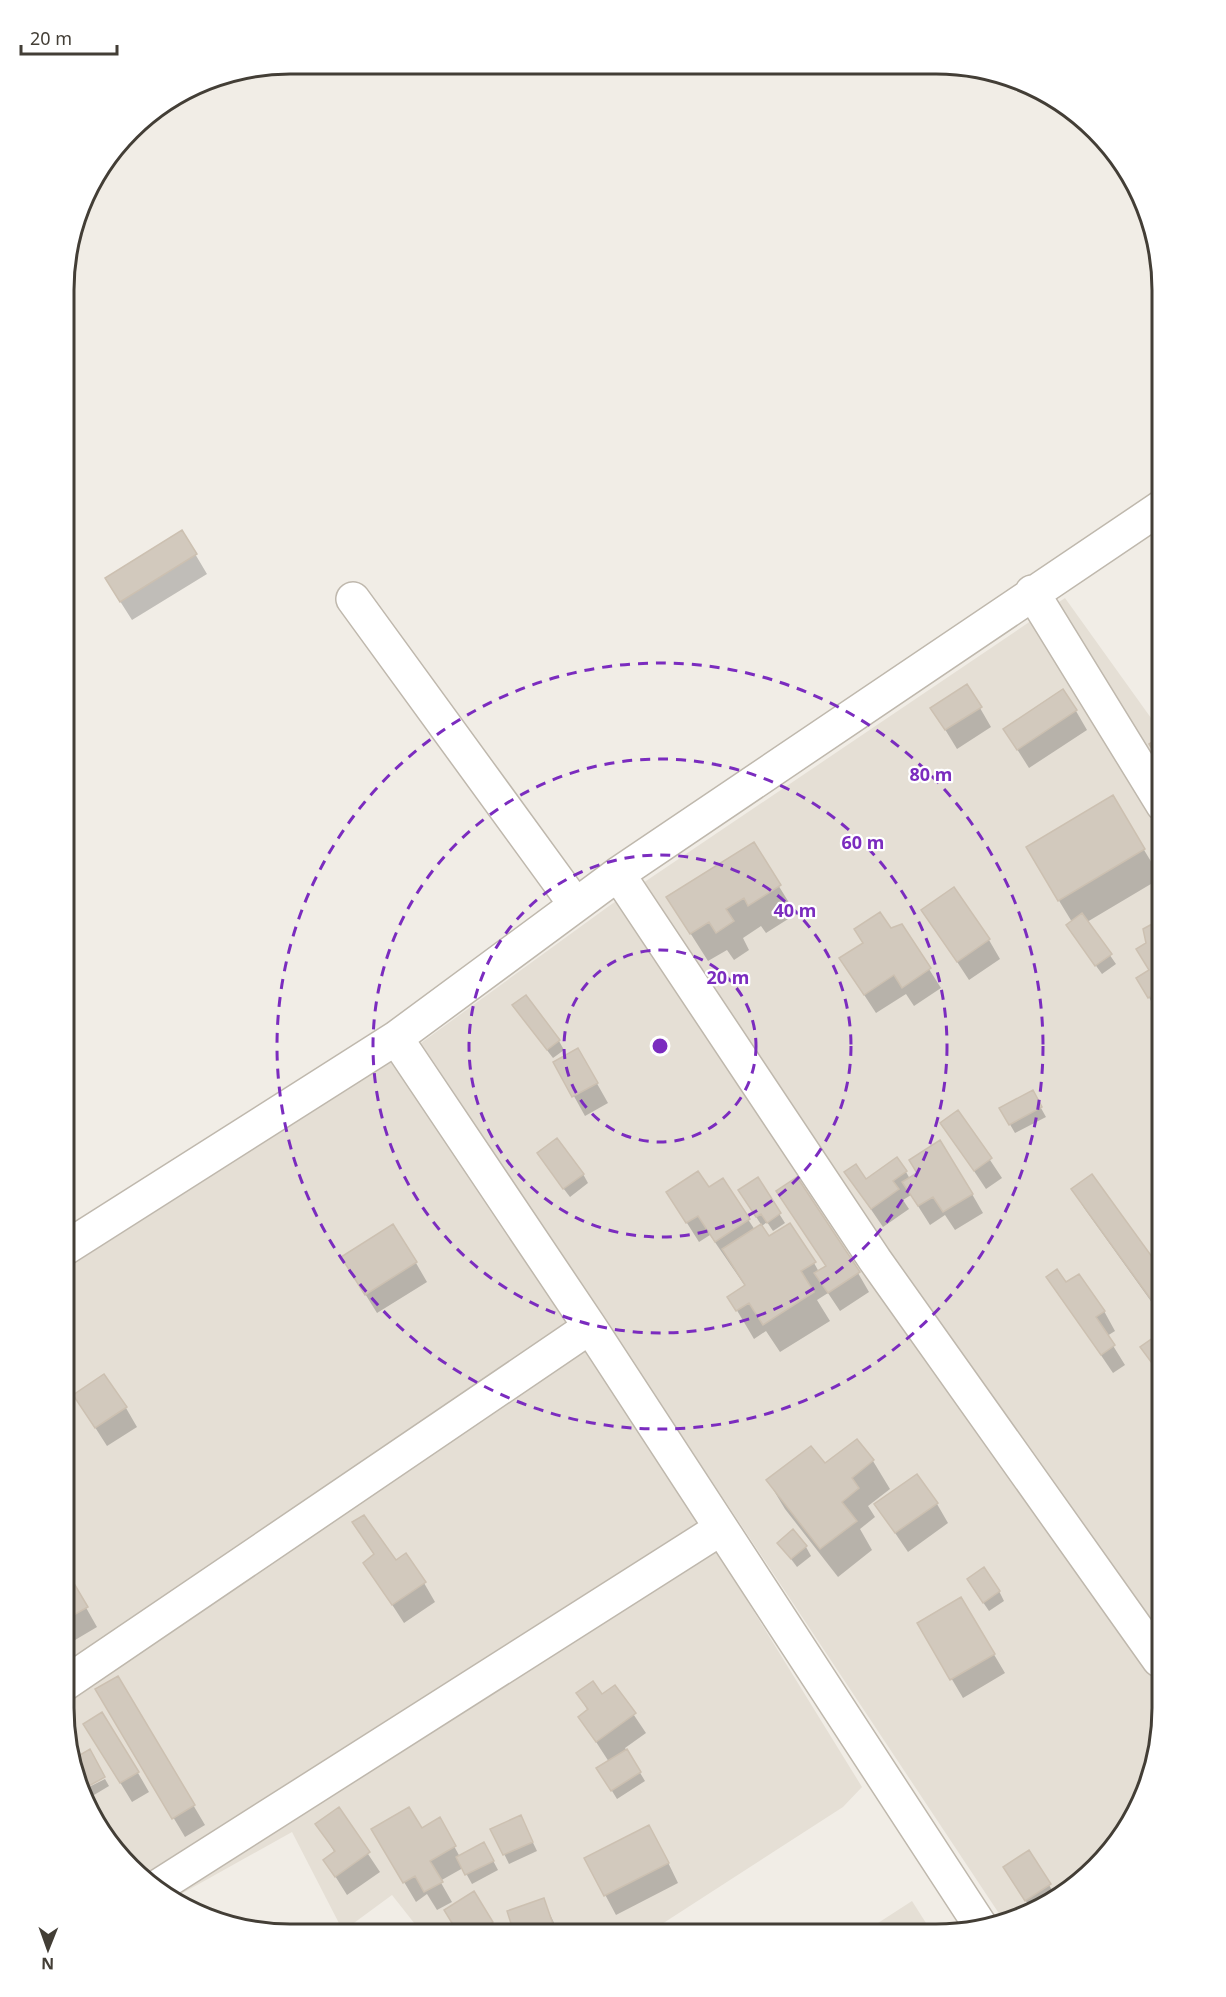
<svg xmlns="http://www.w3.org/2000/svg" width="1226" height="1997" font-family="'Noto Sans',sans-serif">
	<rect width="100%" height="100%" fill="#f1ede6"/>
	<!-- residential -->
	<path fill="#e5dfd5" d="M1065,598L1151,718L1163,711L1162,1723L1146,1794L1116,1845L1074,1887L1023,1917L1004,1921L421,1043L609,906Z
		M393,1060L619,1393L862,1787L843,1807L648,1933H422L392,1895L343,1931L292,1832L172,1899L152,1887L110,1845L80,1794L63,1708L64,1270Z
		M912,1901L933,1934H861Z"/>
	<!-- shadow -->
	<path fill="#0003" d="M182,532L207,574L132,620L118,598Z
		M932,708H980L991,727L957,749Z
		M1076,711L1087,730L1029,768L1005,730Z
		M1112,797L1161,878L1087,922L1116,964L1102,974L1073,934L1072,922L1044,876Z
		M753,844L796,914L766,933L761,926L743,938L749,950L734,960L727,950L708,961L668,898Z
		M923,910L989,940L1000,959L969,980Z
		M1163,921V1022L1138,978L1151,971L1148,944Z
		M901,925L941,988L914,1006L906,994L876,1013L853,978L890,929Z
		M520,1015L559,1041L564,1050L553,1058Z
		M578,1050L608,1103L585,1116L555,1062Z
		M1032,1092L1046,1117L1015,1133L1001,1109Z
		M958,1112L1002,1178L986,1189L942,1123Z
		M544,1163L583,1174L588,1183L570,1197Z
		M906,1172L910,1179L972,1194L983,1213L955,1230L945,1215L930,1225L911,1195L903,1200L909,1209L883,1227L846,1173L866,1181Z
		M757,1179L785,1223L773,1231L767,1222L762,1226L745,1200Z
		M722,1180L755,1230L814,1263L819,1272L858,1273L869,1292L840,1311L828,1293L817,1300L830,1321L780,1352L766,1331L754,1339L729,1297L745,1286L710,1235L699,1242L668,1193L709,1189Z
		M1073,1189L1163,1274V1318L1084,1208Z
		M416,1263L427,1282L377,1313L354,1276Z
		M1048,1277L1066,1284L1104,1311L1115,1331L1107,1336L1125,1365L1113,1373Z
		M75,1396L126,1408L137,1427L107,1446Z
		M857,1441L873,1461L890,1489L868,1506L875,1517L860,1529L872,1550L838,1577L785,1509L768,1481L825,1465Z
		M937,1504L948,1523L908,1552L876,1505Z
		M354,1523L395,1562L424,1583L435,1602L404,1623L365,1563L375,1556Z
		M779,1543L806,1547L811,1556L797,1567Z
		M63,1567L97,1627L70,1643L63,1631Z
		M974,1589L999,1591L1004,1601L989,1611Z
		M961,1599L1005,1673L963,1698L919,1624Z
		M118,1678L205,1825L185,1837L97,1690Z
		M615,1687L646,1733L625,1748L645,1781L617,1799L604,1778L609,1762L580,1717L588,1711L578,1694L602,1696Z
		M96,1743L138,1773L149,1792L132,1802Z
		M105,1779L109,1786L94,1795L89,1787Z
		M338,1809L380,1872L347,1895L325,1860L335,1853L317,1824Z
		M520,1816L537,1851L509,1864L492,1829Z
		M439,1819L460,1857L489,1853L498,1870L472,1884L463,1868L440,1881L452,1902L437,1910L427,1894L416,1902L373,1830H421Z
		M660,1846L678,1883L616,1915L586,1859Z
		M1049,1885L1057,1898L1033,1911L1016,1887Z
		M543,1900L559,1933H516Z
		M492,1923L498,1933H459Z"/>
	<!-- building -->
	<path fill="#d2c9bd" stroke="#ccc0b1" stroke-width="1.5" d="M182,530L197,554L120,602L105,578Z
		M967,684L982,707L945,730L930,708Z
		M1063,689L1077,710L1017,750L1003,729Z
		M1163,735V763L1161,764L1149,744Z
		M1113,795L1145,849L1058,901L1026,847Z
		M754,842L781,885L748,906L744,898L726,909L734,921L716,933L709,922L690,934L666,897Z
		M954,887L990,939L957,962L921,910Z
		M880,912L891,928L902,924L931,968L902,988L894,975L864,995L839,958L863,943L854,929Z
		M1082,913L1112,954L1095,966L1066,925Z
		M1163,918V992L1162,990L1148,998L1136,978L1149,970L1136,949L1146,943L1143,929Z
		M526,995L560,1040L547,1050L512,1005Z
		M578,1048L598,1083L572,1097L553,1062Z
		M1033,1090L1042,1107L1009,1125L999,1108Z
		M958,1110L992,1158L974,1171L940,1123Z
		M557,1138L584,1174L563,1189L537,1153Z
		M940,1140L973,1194L943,1212L933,1197L918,1206L902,1182L917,1173L909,1160Z
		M897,1157L907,1171L893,1181L899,1189L871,1209L844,1172L856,1164L866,1179Z
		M698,1171L709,1187L723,1178L750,1219L715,1242L698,1216L686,1223L666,1192Z
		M1092,1174L1163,1272V1316L1071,1189Z
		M758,1177L781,1213L767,1223L761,1214L756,1217L738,1190Z
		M797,1177L860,1272L828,1293L814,1273L826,1266L776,1191Z
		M790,1223L816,1262L801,1271L814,1292L763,1325L749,1303L736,1311L727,1297L745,1285L722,1249L761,1224L769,1236Z
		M393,1224L417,1262L365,1295L341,1257Z
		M1057,1269L1066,1282L1079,1274L1105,1311L1096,1317L1115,1345L1101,1355L1046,1277Z
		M1163,1331V1378L1140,1347Z
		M104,1374L127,1407L95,1428L73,1395Z
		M857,1439L874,1460L852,1478L859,1488L842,1502L857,1521L820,1549L766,1480L811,1446L825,1463Z
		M917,1474L938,1503L895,1533L874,1504Z
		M364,1515L396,1560L406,1553L426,1582L392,1605L363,1563L374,1554L352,1522Z
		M793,1529L807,1546L791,1559L777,1543Z
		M63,1565L88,1607L63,1621Z
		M984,1567L1000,1591L983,1603L967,1579Z
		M961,1597L995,1654L950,1680L917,1623Z
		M118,1676L195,1805L172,1819L95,1689Z
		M593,1681L602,1694L615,1685L636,1713L596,1742L578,1717L588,1709L576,1693Z
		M102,1712L139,1772L120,1783L83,1724Z
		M90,1749L105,1777L87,1787L73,1759Z
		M627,1749L641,1772L611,1791L596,1768Z
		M339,1807L370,1852L335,1877L323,1860L335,1851L315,1824Z
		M409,1807L422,1828L440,1817L456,1846L430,1861L443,1882L424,1892L415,1876L403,1883L371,1829Z
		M521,1815L533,1842L503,1855L490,1829Z
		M649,1825L669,1863L604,1896L584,1858Z
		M484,1842L494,1861L465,1875L456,1857Z
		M1029,1850L1051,1884L1025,1901L1003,1867Z
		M474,1891L493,1922L476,1933H458L444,1910Z
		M544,1898L556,1933H514L507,1911Z"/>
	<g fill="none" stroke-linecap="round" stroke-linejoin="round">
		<defs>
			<path id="street" d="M1032,592L1163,805
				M353,599L575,904
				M618,874L875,1260L1159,1660
				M396,1038L590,1327L980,1925
				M64,1249L396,1038L618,874L1163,506
				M63,1685L590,1327
				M154,1889L720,1529"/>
		</defs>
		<!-- street casing -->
		<use href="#street" stroke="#bfb8ad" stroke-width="36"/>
		<!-- street -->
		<use href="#street" stroke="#fff" stroke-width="33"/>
	</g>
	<!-- distance rings -->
	<g fill="none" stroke="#7b2cbf" stroke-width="3" stroke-dasharray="10 8">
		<circle cx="660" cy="1046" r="96"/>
		<circle cx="660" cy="1046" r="191"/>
		<circle cx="660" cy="1046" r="287"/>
		<circle cx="660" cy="1046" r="383"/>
	</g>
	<!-- crop -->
	<path d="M0 0H1226V1997H0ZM290 74H936A216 216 0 0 1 1152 290V1708A216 216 0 0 1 936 1924H290A216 216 0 0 1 74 1708V290A216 216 0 0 1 290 74Z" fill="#fff" fill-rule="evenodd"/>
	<path fill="none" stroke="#433e36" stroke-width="3" d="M290 74H936A216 216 0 0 1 1152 290V1708A216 216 0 0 1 936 1924H290A216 216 0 0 1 74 1708V290A216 216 0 0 1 290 74Z"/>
	<circle cx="660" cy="1046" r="9" fill="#7b2cbf" stroke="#fff" stroke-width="3"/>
	<g font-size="18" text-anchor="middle" font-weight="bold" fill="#7b2cbf" stroke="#fff" stroke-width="4.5" stroke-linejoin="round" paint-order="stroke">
		<text x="931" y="781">80 m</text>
		<text x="863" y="849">60 m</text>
		<text x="795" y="917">40 m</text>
		<text x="728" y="984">20 m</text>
	</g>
	<!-- north arrow -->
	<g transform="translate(48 1949) rotate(181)" stroke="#ffffff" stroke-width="4.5" paint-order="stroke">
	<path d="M0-4.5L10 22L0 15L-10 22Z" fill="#433e36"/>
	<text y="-9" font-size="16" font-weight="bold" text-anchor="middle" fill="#433e36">N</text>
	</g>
	<!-- scale -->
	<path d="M21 45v9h96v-9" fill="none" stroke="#433e36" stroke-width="3"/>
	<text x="30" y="45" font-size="18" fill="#433e36" stroke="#ffffff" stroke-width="4.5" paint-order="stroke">20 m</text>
</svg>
